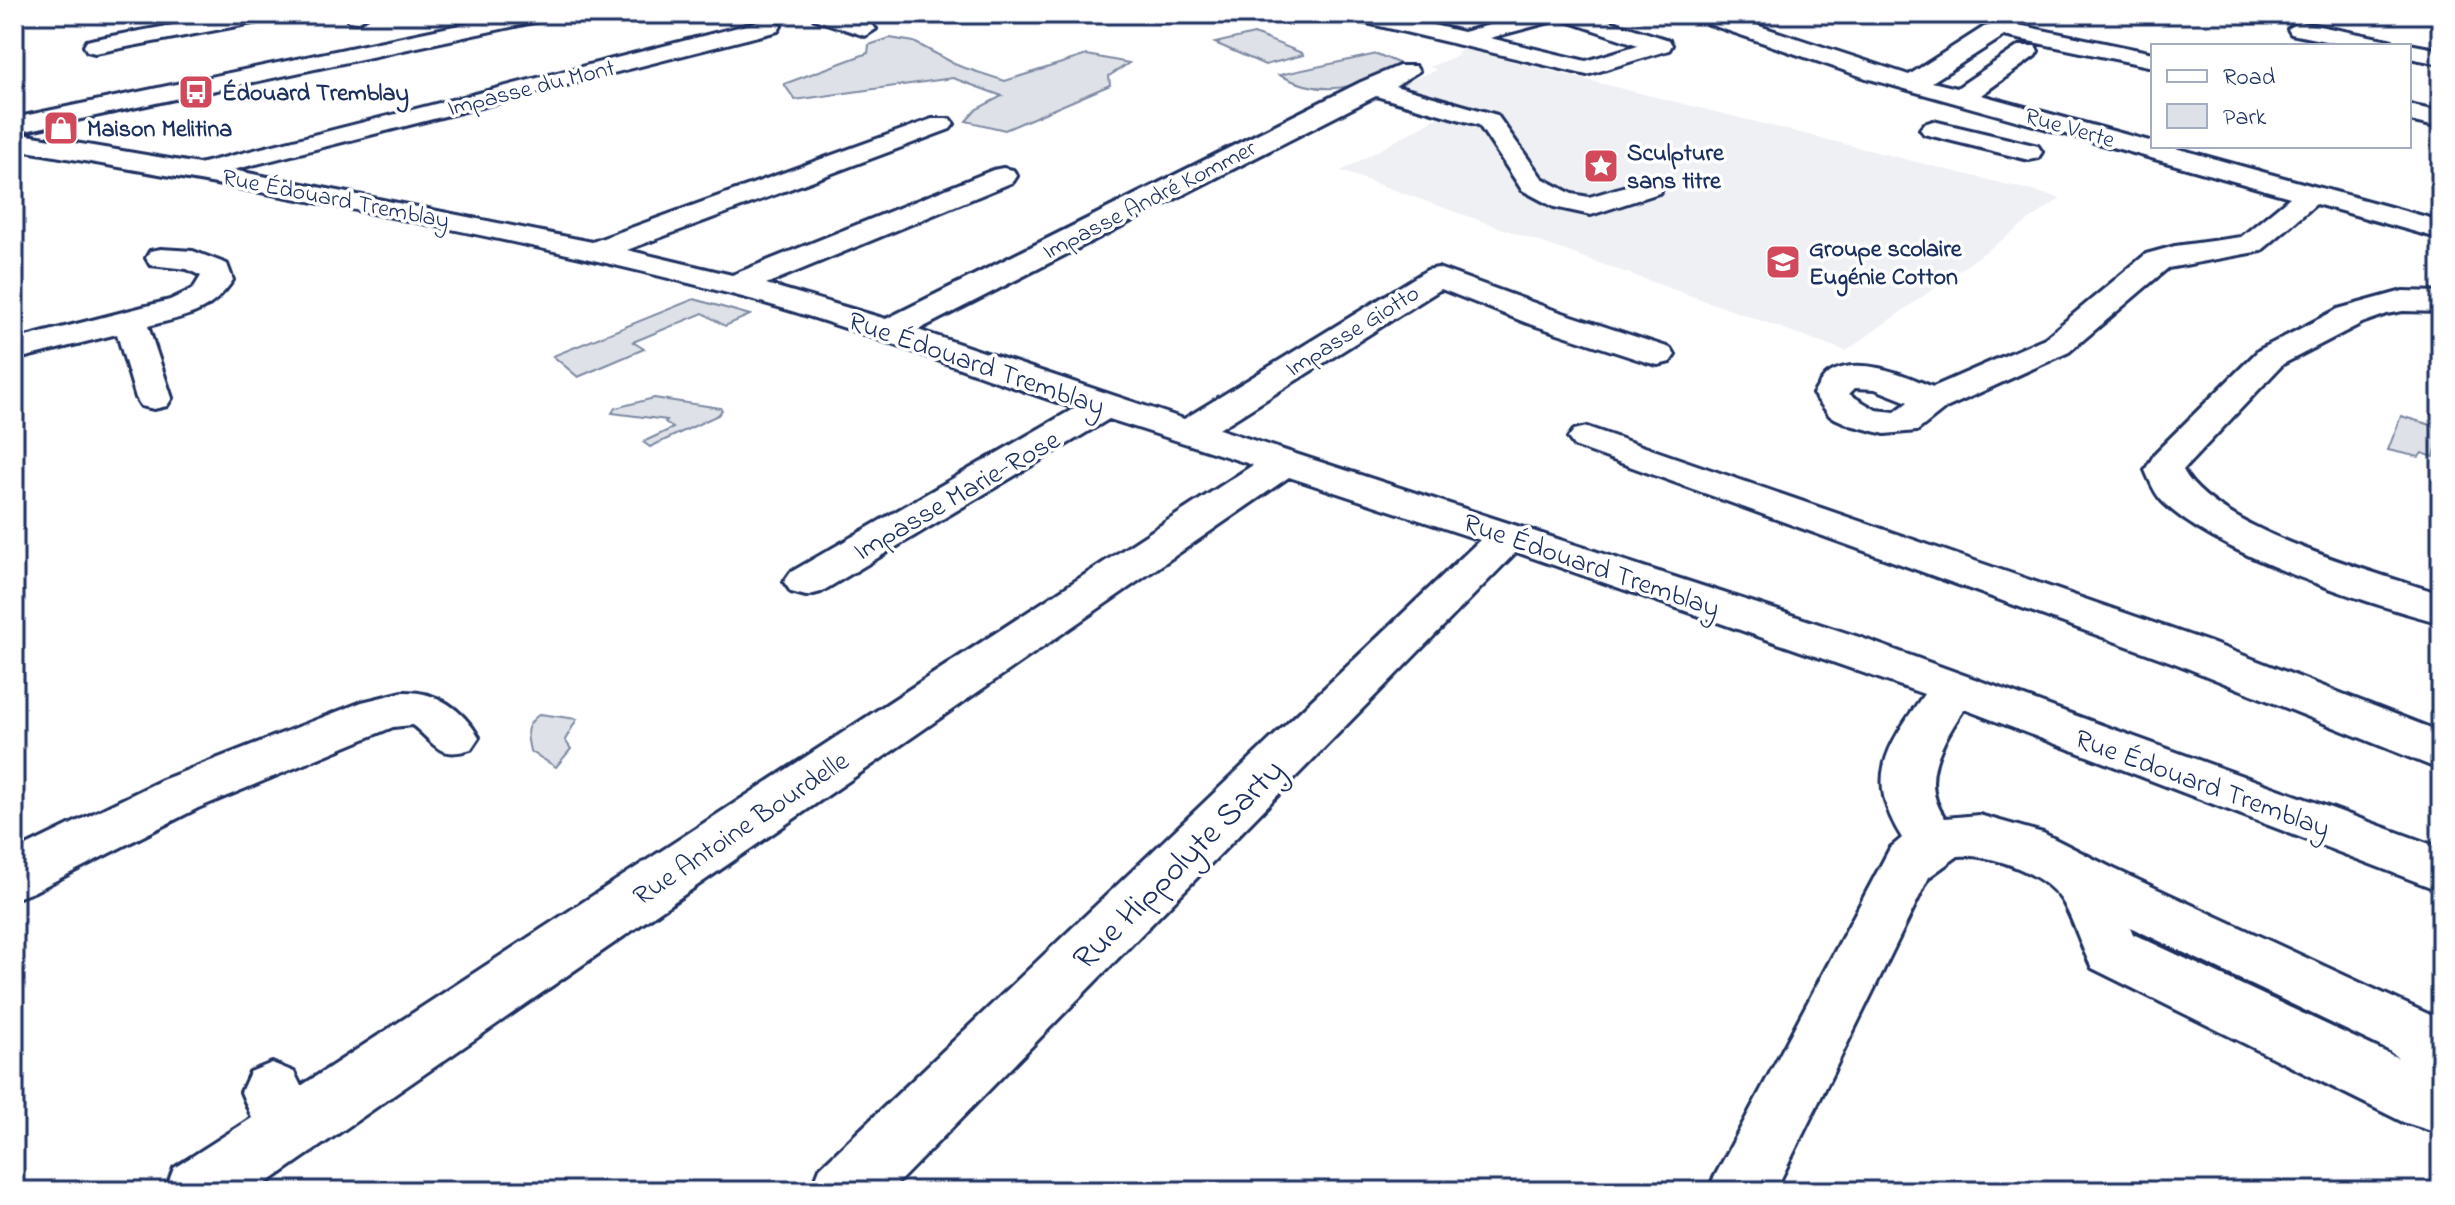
<svg xmlns="http://www.w3.org/2000/svg" width="2455" height="1205" font-family="'Indie Flower',sans-serif">
	<rect width="100%" height="100%" fill="#fff"/>
	<filter id="ink" filterUnits="userSpaceOnUse"><feTurbulence type="fractalNoise" baseFrequency=".0125" numOctaves="2"/><feDisplacementMap in="SourceGraphic" scale="16" xChannelSelector="R" yChannelSelector="G"/><feConvolveMatrix kernelMatrix="1 2 1 2 8 2 1 2 1" color-interpolation-filters="sRGB"/></filter>
	<g filter="url(#ink)">
		<!-- built -->
		<path fill="#eff0f4" d="M1463,49L2061,198L1846,351L1341,171L1455,108L1390,87L1437,70L1429,67L1459,55L1456,53Z"/>
		<!-- green -->
		<path fill="#dee1e7" stroke="#7c88a2" stroke-width="2" d="M1254,34L1302,53L1303,55L1265,65L1215,43Z
			M890,38L914,42L959,66L1005,81L1087,55L1129,63L1109,76L1110,85L1005,130L966,121L977,109L1002,96L953,78L795,100L784,84L868,53L869,45Z
			M1377,54L1405,66C1354,84 1332,101 1279,75Z
			M694,299L750,315L725,326L703,313L633,342L644,349L578,377L553,356Z
			M654,398L720,408L722,410L718,415L650,447L643,442L673,428L665,422L667,420L612,413L615,408Z
			M2401,416L2441,428L2434,457L2422,453L2419,457L2388,450Z
			M540,714L577,719L565,740L571,749L556,767L530,751C526,733 524,725 540,714Z"/>
		<g fill="none" stroke-linecap="round" stroke-linejoin="round">
			<defs>
				<path id="minor" d="M234,14H280L269,20L95,53L87,51L84,46L87,41L95,39Z
					M344,14H366L368,16L357,22L349,21Z
					M512,14H554L543,20L16,133L199,164L770,19L781,26L778,31L233,170L592,242L932,119H950L954,124L950,129L627,250L732,275L993,170L1003,168L1013,170L1017,176L1013,182L766,284L886,319L1361,82L1399,66H1415L1419,71L1395,86L1497,115L1542,178L1572,194L1589,197L1649,179L1659,181L1663,187L1659,193L1591,215L1554,207L1522,190L1479,125L1376,96L918,330L1184,419L1427,270L1438,268L1551,309L1670,348L1675,355L1670,362L1658,365L1646,362L1527,323L1441,289L1219,429L1859,637L2441,848V891L1964,709C1942,743 1918,780 1945,818L1979,815L2043,833L2114,869L2441,1020V1134L2403,1122L2092,968C2081,947 2075,924 2064,904C2048,874 1991,853 1958,856L1929,877L1775,1191H1707L1890,848L1902,838C1864,777 1887,747 1924,694L1516,552L890,1191H811L820,1168L1480,540L1289,477L255,1191H165L174,1168L252,1118L241,1092L250,1072L272,1063L294,1072L301,1086L1253,465L1109,419L821,592L806,596L791,592L784,582L791,572L1075,408C968,373 863,330 754,300C512,235 262,191 14,149V118ZM2130,927L2388,1050L2398,1058L2133,934Z
					M811,14C832,14 862,12 876,29L865,36L814,19Z
					M1175,14L1172,19L1161,21L1150,15Z
					M1347,14H1386L1463,32L1531,14H1588L1669,40L1672,45L1669,50L1587,75L1350,19ZM1561,19L1638,45L1586,61L1490,38Z
					M1691,14H1723L1909,75L1984,27L2004,22L2153,53V67L2004,36L1932,82L1957,88L2019,46H2035L2038,51L2035,56L1981,95L2153,142V146H2168L2441,221V239L2316,204L2261,251L2168,268L2069,352L1946,408L1917,431L1885,434L1850,425L1830,416L1813,394C1817,388 1822,378 1828,374C1858,354 1905,375 1933,387L2045,338L2146,254L2175,246L2241,237L2290,197L1866,78L1694,19ZM1855,388L1875,389L1908,402L1895,412L1876,410L1849,394Z
					M2245,14H2267C2261,22 2256,23 2246,21Z
					M2299,22L2384,39L2392,41L2395,46H2350L2291,34L2288,29Z
					M2409,44L2441,50V64L2409,58V46H2401Z
					M2409,105L2441,112V128L2409,121Z
					M1933,121L2038,146L2042,152L2038,158L2029,160L1924,134L1920,129L1924,124Z
					M161,249L193,251L227,264L233,280C210,314 186,316 148,326L172,398L167,406L154,409L141,406L136,398L117,334L14,360V340L170,300L193,289L201,276L187,269L150,265L146,258L150,251Z
					M2403,291L2441,292V312L2403,311L2387,314L2362,323L2283,364L2183,470C2215,530 2377,573 2441,594V623C2366,603 2217,555 2163,502C2154,493 2150,481 2145,470L2156,452L2259,350L2338,309Z
					M1587,427L2209,642L2441,732V770L2177,664L1574,446L1568,438L1574,430Z
					M403,692C437,691 462,709 479,737L471,749C437,760 436,743 412,725L393,727L198,808L33,892L14,899V852L162,780L362,702Z"/>
			</defs>
			<!-- minor casing -->
			<use href="#minor" stroke="#1b2f5e" stroke-width="6"/>
			<!-- minor -->
			<use href="#minor" fill="#fff" fill-rule="evenodd"/>
		</g>
	</g>
	<!-- icons -->
	<defs>
		<symbol id="bus-square" viewBox="-11 -11 22 22"><rect x="-9" y="-9" width="18" height="18" rx="4" fill="#d1495b" stroke="#fff"/><path d="M-5-6H5V4H4V6H2V4H-2V6H-4V4H-5ZM-3.5-4V0h7V-4ZM-3.5 1.2v1.5H-2V1.2ZM2 1.2v1.5H3.5V1.2Z" fill="#fff"/></symbol>
		<symbol id="shop-square" viewBox="-11 -11 22 22"><rect x="-9" y="-9" width="18" height="18" rx="4" fill="#d1495b" stroke="#fff"/><path d="M-5-2.5h2.3a2.7 3.5 0 0 1 5.4 0H5L5.5 6h-11ZM-1.5-2.5h3a1.5 2.3 0 0 0-3 0Z" fill="#fff"/></symbol>
		<symbol id="sight-square" viewBox="-11 -11 22 22"><rect x="-9" y="-9" width="18" height="18" rx="4" fill="#d1495b" stroke="#fff"/><path d="M0-6L1.8-2.2L6-1.7L2.9 1.2L3.7 5.4L0 3.3L-3.7 5.4L-2.9 1.2L-6-1.7L-1.8-2.2Z" fill="#fff"/></symbol>
		<symbol id="school-square" viewBox="-11 -11 22 22"><rect x="-9" y="-9" width="18" height="18" rx="4" fill="#d1495b" stroke="#fff"/><path d="M0-5L7-2L0 1L-7-2ZM-4 1L0 2.5L4 1V4Q0 6-4 4Z" fill="#fff"/></symbol>
	</defs>
	<g fill-rule="evenodd">
		<use href="#bus-square" x="176" y="72" width="40" height="40"/>
		<use href="#shop-square" x="41" y="108" width="40" height="40"/>
		<use href="#sight-square" x="1581" y="146" width="40" height="40"/>
		<use href="#school-square" x="1763" y="242" width="40" height="40"/>
	</g>
	<g text-anchor="middle" stroke-width="7" stroke-linejoin="round" paint-order="stroke">
		<!-- far-street labels -->
		<g font-size="24" fill="#1b2f5e" stroke="#fff">
			<text transform="translate(531 87) rotate(-14)" y="8">Impasse du Mont</text>
			<text transform="translate(2070 127) rotate(16)" y="8">Rue Verte</text>
			<text transform="translate(336 198) rotate(11)" y="8">Rue Édouard Tremblay</text>
			<text transform="translate(1149 199) rotate(-27)" y="8">Impasse André Kommer</text>
			<text transform="translate(1352 330) rotate(-32)" y="8">Impasse Giotto</text>
		</g>
		<!-- far-poi labels -->
		<g font-size="24" font-weight="bold" fill="#1b2f5e" stroke="#fff" text-anchor="start">
			<text x="222" y="100">Édouard Tremblay</text>
			<text x="87" y="136">Maison Melitina</text>
			<text x="1627" y="160">Sculpture<tspan x="1627" dy="28">sans titre</tspan></text>
			<text x="1809" y="256">Groupe scolaire<tspan x="1809" dy="28">Eugénie Cotton</tspan></text>
		</g>
		<!-- street labels -->
		<g font-size="28" fill="#1b2f5e" stroke="#fff">
			<text transform="translate(977 362) rotate(19)" y="10">Rue Édouard Tremblay</text>
			<text transform="translate(956 494) rotate(-30)" y="10">Impasse Marie-Rose</text>
			<text transform="translate(1592 564) rotate(19)" y="10">Rue Édouard Tremblay</text>
			<text transform="translate(2203 782) rotate(20)" y="10">Rue Édouard Tremblay</text>
			<text transform="translate(740 827) rotate(-34)" y="10">Rue Antoine Bourdelle</text>
		</g>
		<!-- near-street labels -->
		<g font-size="34" fill="#1b2f5e" stroke="#fff">
			<text transform="translate(1177 863) rotate(-45)" y="12">Rue Hippolyte Sarty</text>
		</g>
	</g>
	<!-- margin -->
	<rect width="2455" height="1205" fill="none" stroke="#fff" stroke-width="48"/>
	<rect x="24" y="24" width="2407" height="1157" fill="none" stroke="#1b2f5e" stroke-width="3" filter="url(#ink)"/>
	<!-- legend -->
	<rect x="2151" y="44" width="260" height="104" fill="#ffffff" stroke="#a4acbf" stroke-width="2"/>
	<rect x="2167" y="70" width="40" height="12" fill="#ffffff" stroke="#a4acbf" stroke-width="2"/>
	<text x="2223" y="84" font-size="24" fill="#1b2f5e">Road</text>
	<rect x="2167" y="104" width="40" height="24" fill="#dee1e7" stroke="#a4acbf" stroke-width="2"/>
	<text x="2223" y="124" font-size="24" fill="#1b2f5e">Park</text>
</svg>
